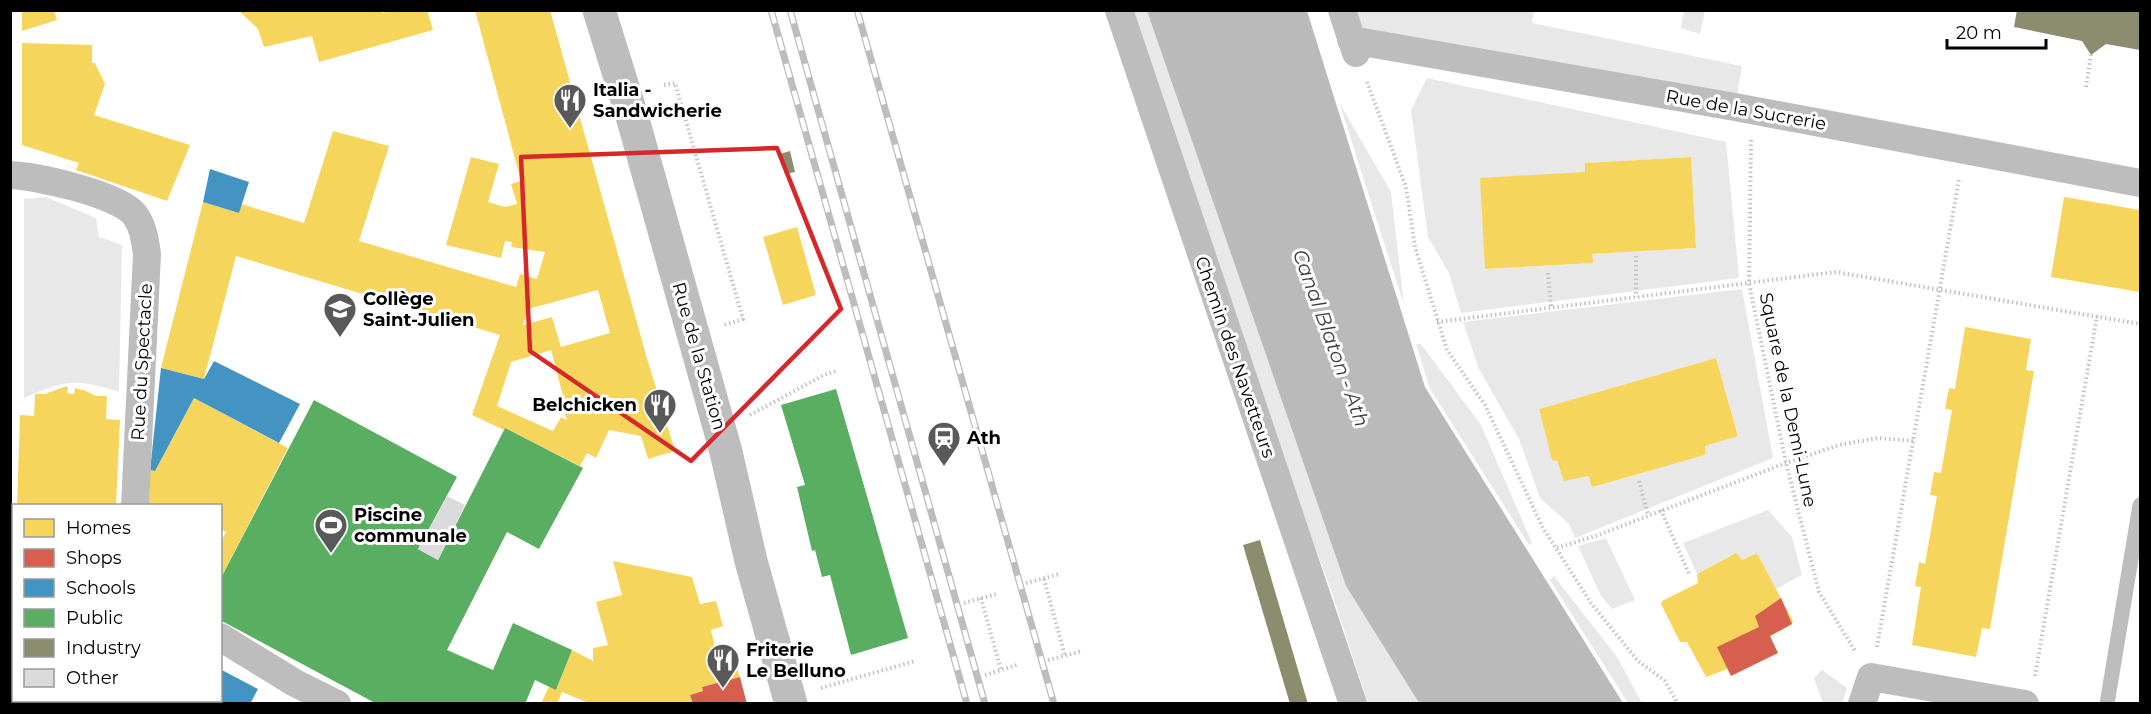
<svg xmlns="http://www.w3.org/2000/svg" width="2151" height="714" font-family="Montserrat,sans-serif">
	<rect width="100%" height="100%" fill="#fff"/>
	<!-- green -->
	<path fill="#e8e8e8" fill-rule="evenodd" d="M1133,11H1147L1346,586L1419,703H1368L1330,587L1306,523Z
		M1344,11H1534L1532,23L1742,66L1735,107L1354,38Z
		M1684,11H1705L1700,34L1681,28Z
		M1427,78L1726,142L1739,278L1461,313L1449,273L1428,237L1411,110ZM1691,157L1696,248L1592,254V263L1485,269L1585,172V163Z
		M1339,102L1391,192L1404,305Z
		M46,197L96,218L99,237L122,245L119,392C74,378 66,380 24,398V199Z
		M1742,289L1773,458L1575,538L1569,524L1540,498L1519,439L1479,369L1463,322ZM1716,358L1738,435L1705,446V455L1594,487L1591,485L1589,476L1564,481L1557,461L1552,459L1539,409Z
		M1416,344H1421L1481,425L1532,543L1529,545L1430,389Z
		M1768,510L1792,537L1802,575L1776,589L1757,553L1742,560L1735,553L1697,574L1683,543Z
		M1606,538L1635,600L1612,609L1601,596L1578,546Z
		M1554,576L1617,657L1642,703H1628L1550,580Z
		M1822,670L1847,688L1842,703H1823L1814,678Z"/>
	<!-- water -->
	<path fill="#bababa" d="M1147,11H1307L1425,387L1623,703H1419L1346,586Z"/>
	<!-- homes -->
	<path fill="#f6d55c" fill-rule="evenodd" d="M22,10H54L57,20L22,31Z
		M238,10H382L383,13L392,10H427L433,30L319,62L312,36L264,47L258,29Z
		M475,10H550L646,355L675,451L648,459L641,436L609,430L596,458L587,453L580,466L505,428L504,430L472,415L500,335L236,256L204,379L161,368L203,202L239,213L241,204L304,223L333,131L389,146L359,241L516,287L520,274L537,279L545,252L511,247L512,242L505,241L501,258L446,245L471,157L499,164L488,202L505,207L517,204L511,184L521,181ZM598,290L610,333L561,347L552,317L523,325L528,309ZM551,350L567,411H564L567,420L561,417L553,431L497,406L511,362Z
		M22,43L92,45V63H95L105,84L94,115L190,145L167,201L76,170L79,163L22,145Z
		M1691,157L1696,248L1592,254L1593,263L1485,269L1480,178L1585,172V163Z
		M2064,197L2140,210V292L2051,277Z
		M797,227L816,295L783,305L763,237Z
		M1965,327L2031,339L2026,370L2034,371L1990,629L1982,628L1976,657L1912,645L1921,587L1915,586L1919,562L1925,564L1937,496L1930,495L1934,472L1941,473L1952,410L1945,409L1949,388L1955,389Z
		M1716,358L1738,436L1705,446V455L1593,487L1591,485L1589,476L1564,481L1557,461L1552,460L1539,409Z
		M64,387H68L67,393L74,394L75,388L86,391L96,396H107L106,419L120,420L116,506H17L20,415L34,416L35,394H45Z
		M194,398L288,448L220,580V543L226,532L220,529V506H149L150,470L155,471Z
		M1736,553L1742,560L1757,553L1793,621L1792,624L1770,636L1774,650L1734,671L1730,668L1706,677L1687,642H1680L1661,604L1662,601L1698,583L1697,574Z
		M613,561L692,577L700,604L716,601L723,626L711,630L717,656L730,650L740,677L702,687L703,691L690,695L693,704H591L562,692L557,704H541L549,686L556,690L572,650L593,661V648L608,645L596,602L622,595Z"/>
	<!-- shops -->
	<path fill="#d6604d" d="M1781,598L1792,624L1770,636L1778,653L1731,676L1717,647L1759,627L1755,616Z
		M740,677L747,704H693L690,695L703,691L702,687Z"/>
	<!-- schools -->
	<path fill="#4393c3" d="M210,169L249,182L239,213L203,202Z
		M214,361L300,404L279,443L194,398L155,471L150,470L161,368L204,379Z
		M220,669L258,689L250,704H141L145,700H220Z"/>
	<!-- public -->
	<path fill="#5aae61" d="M836,389L908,638L851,655L830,575L822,577L815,550L812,551L797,487L805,485L781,405Z
		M314,400L457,477L418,549L438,560L505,428L583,468L539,549L507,532L447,650L493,670L513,623L572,650L556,690L535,680L525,704H377L220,620V580Z"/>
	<!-- industry -->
	<path fill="#8c8c6e" d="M2017,10H2140V50L2106,44L2091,55L2082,41L2014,27Z
		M790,151L795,172L785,174L780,154Z
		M1260,540L1308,704H1290L1243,545Z"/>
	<!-- building -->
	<path fill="#dbdbdb" d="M447,496L465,505L438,560L418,549Z"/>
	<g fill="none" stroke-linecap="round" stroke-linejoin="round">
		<!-- path -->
		<path stroke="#c2c2c2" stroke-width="4" stroke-dasharray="1.5 3" stroke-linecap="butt" d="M1367,82L1406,187L1415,247L1447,350L1485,405L1543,528L1591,603L1638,661L1665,681L1678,704
			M664,85L675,83L743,319L724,325
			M2086,87L2091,55
			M1751,140L1749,283L1786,463L1819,592L1855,651
			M1636,256V297
			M1548,273L1551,307
			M1437,322L1836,272L2140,324
			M750,415L824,375L836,371
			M1639,481L1648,515
			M1661,510L1689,574
			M1557,548L1598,535L1786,463L1839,445L1878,438L1913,441
			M1044,579L1065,656
			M1026,583L1060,574
			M981,598L1001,670
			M964,603L997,594
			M1877,647L1959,179
			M1048,660L1082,651
			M985,675L1017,665
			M2035,676L2097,316
			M821,688L915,661"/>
		<!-- service -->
		<path stroke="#bdbdbd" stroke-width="15" d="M2107,704L2140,505"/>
		<!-- minor -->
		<path stroke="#bdbdbd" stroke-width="28" d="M1119,10L1353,704
			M1342,10L1356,53
			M1351,40L1735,107L2140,183
			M10,175C36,176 118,194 134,214C143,225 145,240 147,254L135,506
			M220,637L295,683L337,704
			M1862,704L1871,677L2025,704"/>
		<!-- tertiary -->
		<path stroke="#bdbdbd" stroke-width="33" d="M599,10L632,116L706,380L726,452L751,561L791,704"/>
		<defs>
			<path id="rail" d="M771,10L967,704
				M790,10L985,704
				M857,10L1054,704"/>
		</defs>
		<!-- rail casing -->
		<use href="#rail" stroke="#bdbdbd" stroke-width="7"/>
		<!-- rail -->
		<use href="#rail" stroke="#fff" stroke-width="4.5" stroke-dasharray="14" stroke-linecap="butt"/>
	</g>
	<!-- marked area -->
	<path fill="none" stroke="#d62828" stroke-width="4.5" stroke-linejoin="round" d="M777,148L841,309L691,461L530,351L521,157Z"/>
	<!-- icons -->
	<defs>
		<symbol id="restaurant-pin" viewBox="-11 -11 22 30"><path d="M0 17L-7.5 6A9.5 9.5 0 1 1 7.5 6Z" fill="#595959" stroke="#fff"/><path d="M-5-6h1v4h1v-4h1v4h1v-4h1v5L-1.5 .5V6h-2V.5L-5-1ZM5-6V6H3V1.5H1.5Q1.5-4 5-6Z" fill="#fff"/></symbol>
		<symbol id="school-pin" viewBox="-11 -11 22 30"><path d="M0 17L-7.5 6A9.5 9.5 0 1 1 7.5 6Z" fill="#595959" stroke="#fff"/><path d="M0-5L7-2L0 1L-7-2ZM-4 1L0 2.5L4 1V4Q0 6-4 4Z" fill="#fff"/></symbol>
		<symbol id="station-pin" viewBox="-11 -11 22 30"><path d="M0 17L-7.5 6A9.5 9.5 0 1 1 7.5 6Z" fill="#595959" stroke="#fff"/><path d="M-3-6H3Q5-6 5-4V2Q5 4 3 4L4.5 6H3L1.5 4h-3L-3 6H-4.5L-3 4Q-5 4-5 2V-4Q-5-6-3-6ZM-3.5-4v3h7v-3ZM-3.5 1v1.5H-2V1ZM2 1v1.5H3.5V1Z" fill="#fff"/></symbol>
		<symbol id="stadium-pin" viewBox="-11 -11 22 30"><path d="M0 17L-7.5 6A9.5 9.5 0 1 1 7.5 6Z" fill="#595959" stroke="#fff"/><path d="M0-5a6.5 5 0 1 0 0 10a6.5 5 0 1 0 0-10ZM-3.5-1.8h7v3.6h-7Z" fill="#fff"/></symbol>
	</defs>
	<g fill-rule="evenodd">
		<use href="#restaurant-pin" x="551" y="81" width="38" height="52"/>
		<use href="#school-pin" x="321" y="290" width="38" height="52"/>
		<use href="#restaurant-pin" x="641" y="386" width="38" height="52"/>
		<use href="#station-pin" x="925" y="419" width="38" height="52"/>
		<use href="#stadium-pin" x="312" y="506" width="38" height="52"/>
		<use href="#restaurant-pin" x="704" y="641" width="38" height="52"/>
	</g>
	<g text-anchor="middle" stroke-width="6" stroke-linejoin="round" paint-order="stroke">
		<!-- poi labels -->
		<g font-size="18" font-weight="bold" fill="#000" stroke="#fff" text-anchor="start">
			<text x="593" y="96">Italia -<tspan x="593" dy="21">Sandwicherie</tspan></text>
			<text x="363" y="305">Collège<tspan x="363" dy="21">Saint-Julien</tspan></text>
			<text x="637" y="411" text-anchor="end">Belchicken</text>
			<text x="967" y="444">Ath</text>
			<text x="354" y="521">Piscine<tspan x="354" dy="21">communale</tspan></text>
			<text x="746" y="656">Friterie<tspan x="746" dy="21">Le Belluno</tspan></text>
		</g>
		<!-- street labels -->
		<g font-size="18" fill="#000" stroke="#fff">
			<text transform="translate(1746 110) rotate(10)" y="6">Rue de la Sucrerie</text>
			<text transform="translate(699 356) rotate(74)" y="6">Rue de la Station</text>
			<text transform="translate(1235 357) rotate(71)" y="6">Chemin des Navetteurs</text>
			<text transform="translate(142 362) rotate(-87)" y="6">Rue du Spectacle</text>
			<text transform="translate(1788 400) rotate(78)" y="6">Square de la Demi-Lune</text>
		</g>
		<!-- water labels -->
		<g font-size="20" font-style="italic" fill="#3d3d3d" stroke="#fff">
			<text transform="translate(1331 338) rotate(70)" y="7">Canal Blaton - Ath</text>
		</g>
	</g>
	<!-- border -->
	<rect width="2151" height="714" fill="none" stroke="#000000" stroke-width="24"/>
	<!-- legend -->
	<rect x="12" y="504" width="210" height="198" fill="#ffffff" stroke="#999999" stroke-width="1.5"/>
	<rect x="24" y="519" width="30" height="18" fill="#f6d55c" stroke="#999999" stroke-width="1.5"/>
	<text x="66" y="534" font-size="18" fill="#000000">Homes</text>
	<rect x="24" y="549" width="30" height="18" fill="#d6604d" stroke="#999999" stroke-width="1.5"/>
	<text x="66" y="564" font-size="18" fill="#000000">Shops</text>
	<rect x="24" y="579" width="30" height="18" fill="#4393c3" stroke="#999999" stroke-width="1.5"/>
	<text x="66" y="594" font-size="18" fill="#000000">Schools</text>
	<rect x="24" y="609" width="30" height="18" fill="#5aae61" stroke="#999999" stroke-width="1.5"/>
	<text x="66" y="624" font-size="18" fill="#000000">Public</text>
	<rect x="24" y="639" width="30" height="18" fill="#8c8c6e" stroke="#999999" stroke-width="1.5"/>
	<text x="66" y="654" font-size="18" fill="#000000">Industry</text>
	<rect x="24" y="669" width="30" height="18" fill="#dbdbdb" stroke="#999999" stroke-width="1.5"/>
	<text x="66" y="684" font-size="18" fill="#000000">Other</text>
	<!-- scale -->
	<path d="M1947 39v9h99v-9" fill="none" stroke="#000000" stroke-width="3"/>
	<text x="1956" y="39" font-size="18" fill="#000000" stroke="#ffffff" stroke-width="4.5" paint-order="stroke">20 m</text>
</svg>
